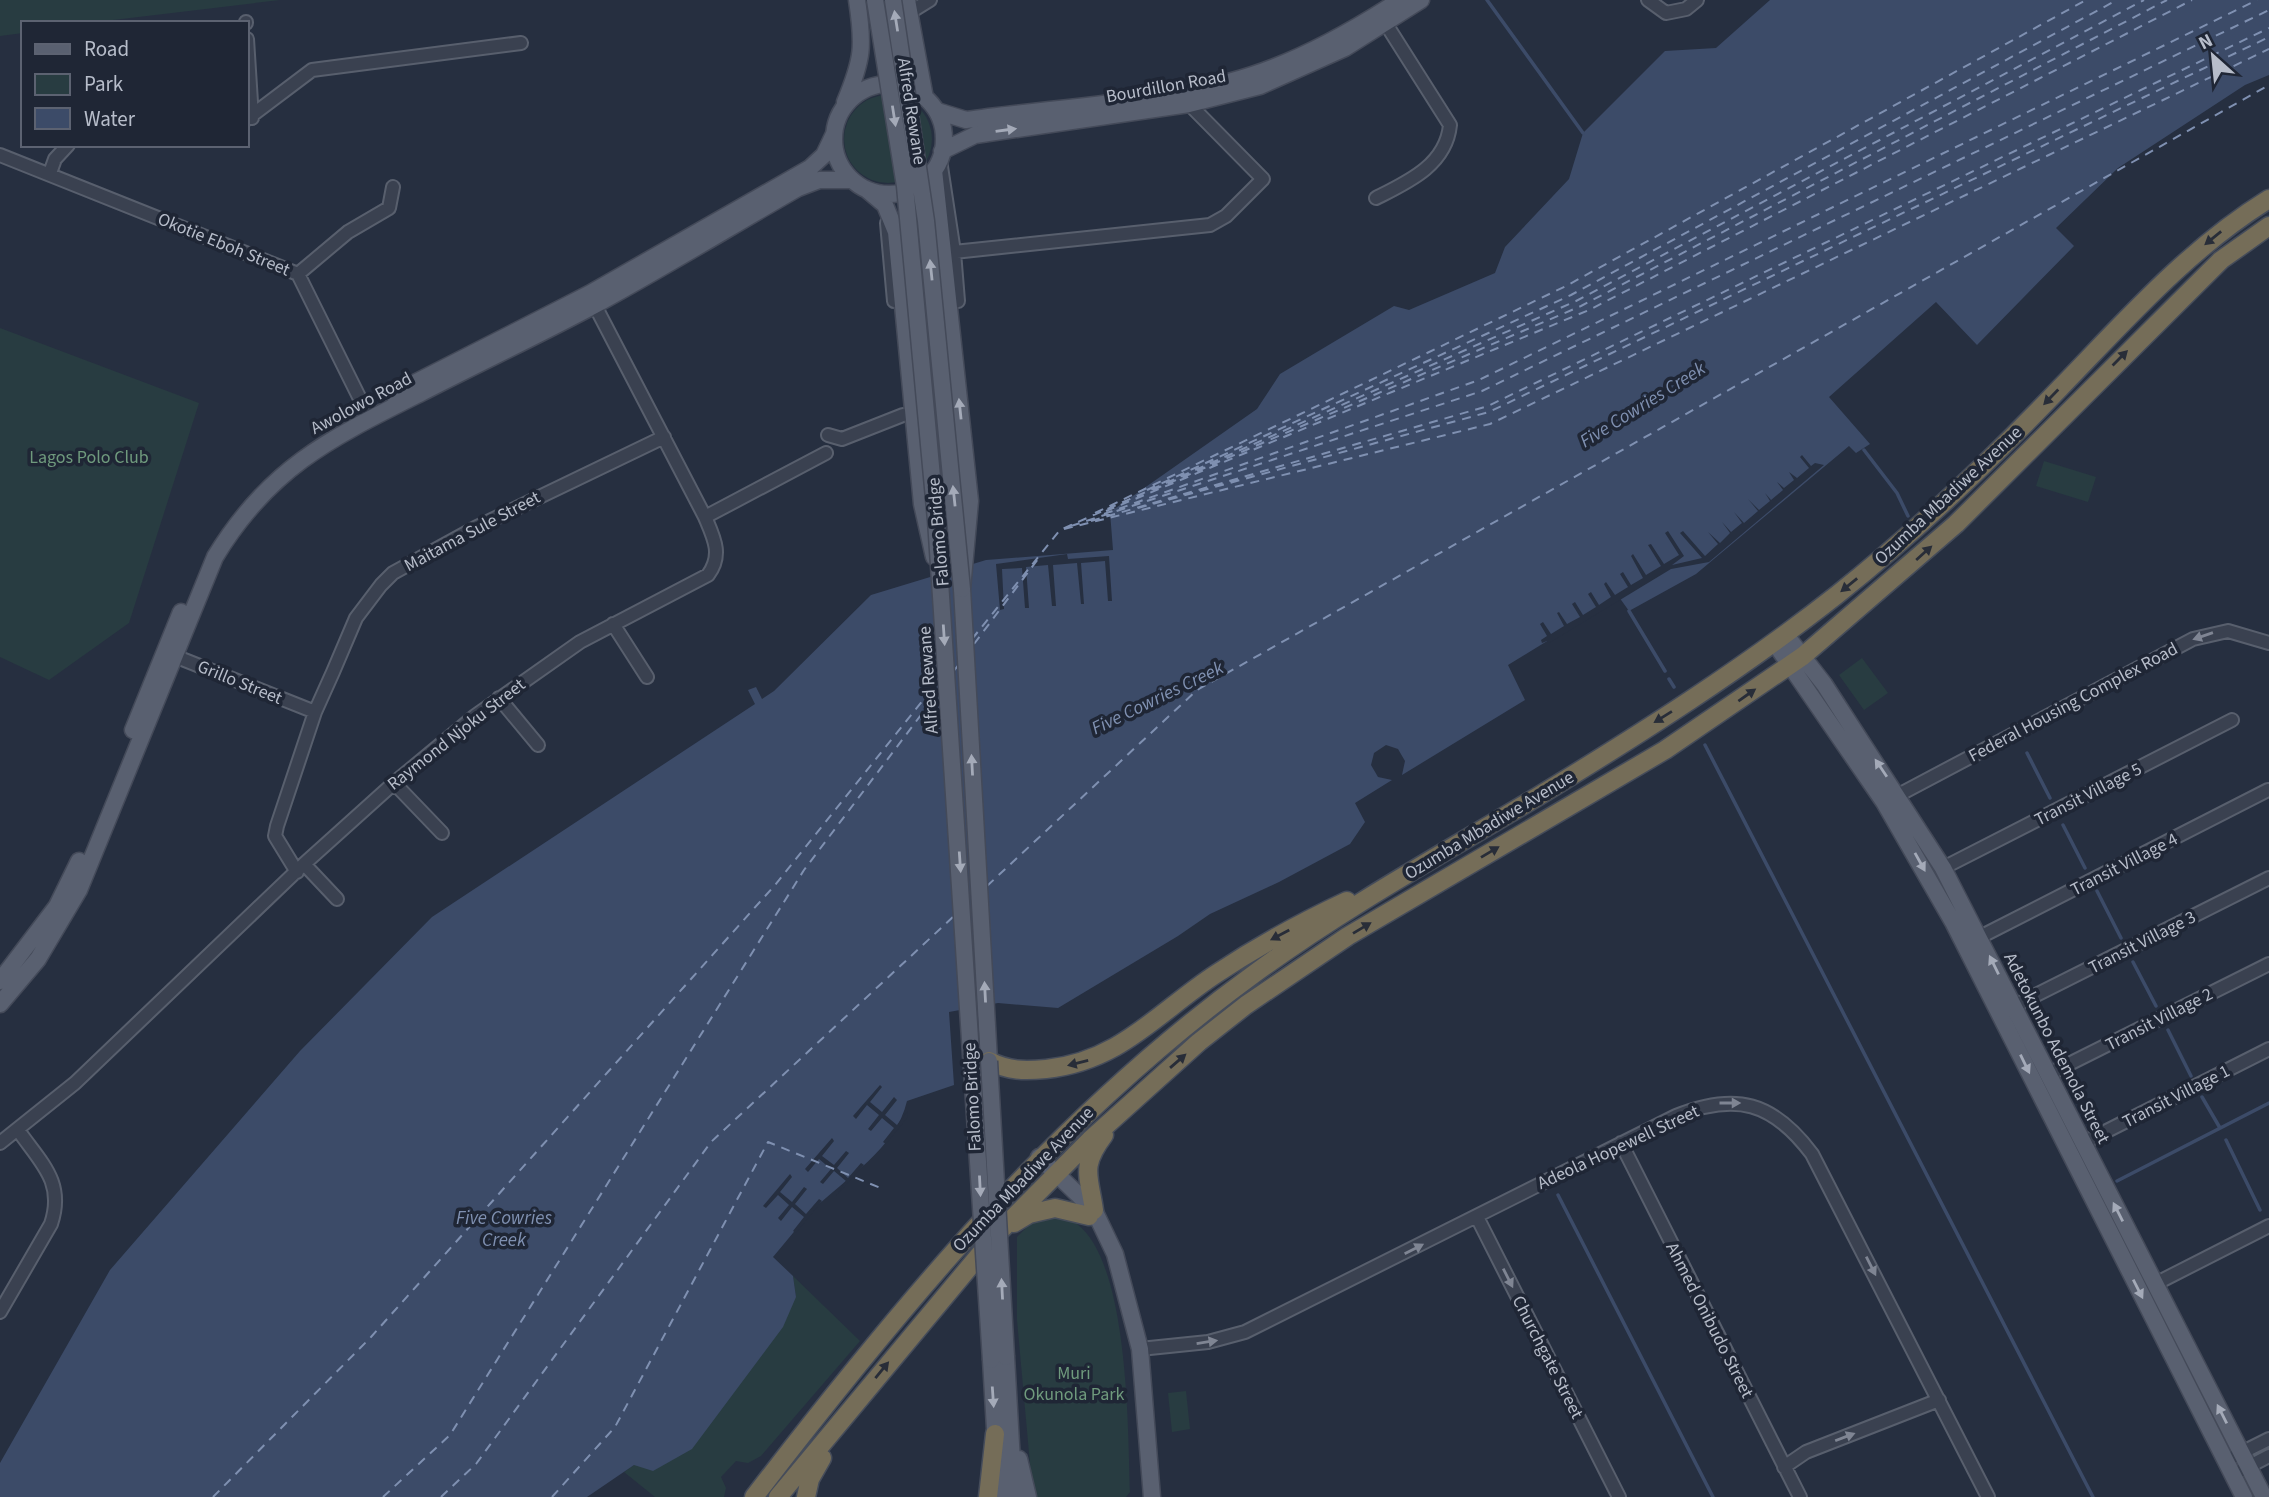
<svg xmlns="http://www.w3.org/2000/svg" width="2269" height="1497" font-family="'Source Sans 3',sans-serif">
	<rect width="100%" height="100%" fill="#262f40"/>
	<!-- green -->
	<path fill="#283c41" d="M0,0H280L88,23H23V33L0,36Z
		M844 139a44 44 0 1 1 88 0a44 44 0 1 1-88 0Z
		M0,328L199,403L129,623L49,680L0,657Z
		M2044,461L2096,477L2088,502L2036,486Z
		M1862,658L1888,693L1864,710L1839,675Z
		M1057,1215C1063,1218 1072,1220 1077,1224C1129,1263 1128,1430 1130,1492L1126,1497H1037L1032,1486L1017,1320V1237L1035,1219Z
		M793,1276L860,1341L761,1456L748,1463L736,1461L721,1477L726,1488L724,1497H655L624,1472L634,1465L796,1297Z
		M1186,1391L1190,1429L1172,1432L1168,1393Z"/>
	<!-- water -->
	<path fill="#3c4b68" d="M1770,0H2269V75L2245,85L2118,168L2056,228L2074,246L1977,345L1936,302L1829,397L1870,444L1856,453L1849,446L1696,574L1629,611L1619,597L1508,665L1525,700L1402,775L1405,761L1398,749L1386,745L1374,753L1371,765L1378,777L1392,780L1355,803L1365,822L1350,844L1279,882L1210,914L1178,936L1058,1008L998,1003L949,1012L954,1085L907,1101C896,1149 845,1178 812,1211C798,1226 786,1242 773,1257L793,1276L796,1297L783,1327L692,1449L653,1471L634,1465L587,1497H0V1463L110,1270L300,1051L432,917L755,704L748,690L756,687L762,699L774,691L871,595L986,560L1113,550L1110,512L1257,409L1280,374L1394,306L1409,310L1495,273L1505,247L1569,179L1583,133L1665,51L1716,48Z"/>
	<!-- pier -->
	<path fill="#262f40" d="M1802,455L1811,466L1815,463L1824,465L1709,562L1671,569L1549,643L1547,641L1542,643L1541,640L1547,636L1540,624L1543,622L1551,634L1564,626L1557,613L1559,612L1567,624L1580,617L1572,604L1575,602L1583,615L1596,607L1588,594L1591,592L1599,605L1611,597L1604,584L1606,582L1615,595L1628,587L1620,574L1623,572L1631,585L1643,578L1631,556L1633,554L1646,575L1661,566L1648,545L1651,544L1664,564L1679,555L1665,533L1668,531L1684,556L1672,565L1702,558L1680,533L1683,531L1705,556L1718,544L1708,532L1720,543L1730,533L1722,522L1731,532L1742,523L1734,512L1744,523L1758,511L1748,499L1759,510L1770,501L1765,493L1771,500L1783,490L1777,482L1784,488L1794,480L1789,472L1797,478L1809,468L1800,457Z
		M1067,554L1068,559L1109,556L1112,601H1108L1105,561L1081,563L1084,604H1081L1077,563L1053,565L1056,606H1052L1048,565L1026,567L1029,608H1025L1022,568L1002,569L1004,609L1000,610L996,564Z
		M880,1085L882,1087L870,1102L882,1112L894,1097L897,1100L885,1115L897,1125L908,1111L907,1118L886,1144L883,1142L894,1128L882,1118L871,1131L868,1129L879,1115L867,1105L856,1119L853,1116Z
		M832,1138L834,1141L822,1156L834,1165L846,1151L849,1153L837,1168L848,1178L861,1163L864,1165L836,1196L846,1181L834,1171L823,1184L820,1182L831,1169L819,1159L808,1172L805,1169Z
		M790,1174L792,1177L780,1192L792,1202L804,1187L807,1189L795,1204L806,1214L819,1199L822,1201L796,1233L793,1231L804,1217L792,1207L781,1221L778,1218L789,1205L778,1195L766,1208L763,1206Z"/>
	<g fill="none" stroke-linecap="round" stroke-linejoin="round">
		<!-- stream -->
		<path stroke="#3c4b68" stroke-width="3.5" d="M1487,0L1583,133
			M1864,450L1897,493L1908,516
			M1629,611L1665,671
			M1669,679L1674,687
			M1705,745L2093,1497
			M2027,753L2050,798
			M2063,825L2085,868
			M2097,891L2121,938
			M2133,962L2156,1006
			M2168,1030L2191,1076
			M2202,1097L2220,1128
			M2226,1140L2260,1210
			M2117,1181L2269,1103
			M1558,1195L1713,1497"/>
		<!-- ferry -->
		<path stroke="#7f90b1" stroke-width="2" stroke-dasharray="9 7" stroke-linecap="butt" d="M1147,490L1571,295L2117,0
			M1153,490L1581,306L2167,0
			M1138,508L1489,412L2269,37
			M1106,511L1589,310L2192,0
			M1095,513L1566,286L2086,0
			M1104,514L1479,380L2257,0
			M1091,521L1488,406L2269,28
			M1071,526L1482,391L2269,10
			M1064,529L1490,424L2269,49
			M972,639L1060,530L1576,301L2144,0
			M974,644L1038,559
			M953,672L960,663
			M987,886L1197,690L2269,85
			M213,1497L371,1337L775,885L940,679
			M383,1497L450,1435L804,870L939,691
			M441,1497L476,1464L711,1142L954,916
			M552,1497L615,1427L768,1142L883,1189"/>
		<defs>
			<path id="minor" d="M1648,0L1666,13L1686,9L1697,0
				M909,13L930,0
				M246,22V23
				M247,39L252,118
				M247,119L312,70L521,43
				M0,155L298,274L369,417
				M940,160L954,252L958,301
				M50,173L55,159L68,145
				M1376,198C1408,182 1446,165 1450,125L1386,24
				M887,223L894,301
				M954,252L1210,225L1226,216L1263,179L1189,104L1187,98
				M298,274L348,232L389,208L393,187
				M828,435L842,439L903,415
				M705,517L826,453
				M613,624L647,677
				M167,653L315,712
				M499,698L538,745
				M394,783L442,833
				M1889,800L2193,639L2228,631L2269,643
				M304,864L337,899
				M1943,868L2232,720
				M297,872L275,836L277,826L315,712L333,672L356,618L381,585L393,573L475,528L664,437
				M1980,937L2268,790
				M2014,1006L2269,878
				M2049,1074L2269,964
				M0,1143L75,1083L304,864L394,783L475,716L580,642L708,575C723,555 714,538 705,517L591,298
				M1621,1143L1800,1497
				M2083,1143L2269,1049
				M1477,1217L1619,1497
				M2155,1284L2269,1226
				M0,1312L51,1224C65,1182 41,1163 18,1130
				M1140,1349L1208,1342L1245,1332L1676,1116C1736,1092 1773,1102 1812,1154L1988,1497
				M2235,1456L2269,1439
				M1784,1467L1806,1452L1939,1400
				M2242,1470L2269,1456"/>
			<path id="major" d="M907,0L925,98
				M834 139a55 55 0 1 1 110 0a55 55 0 1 1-110 0Z
				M845,102C863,59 864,46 857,0
				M937,111L966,120C1056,107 1166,103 1252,75C1305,58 1354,30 1400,0
				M942,151L975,135L1189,104L1260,86L1345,48L1421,0
				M934,170L970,501L962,589L989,1061
				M866,189L885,205L896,232L922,504L934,557
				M393,394L589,294L810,168L824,155L834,134
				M1785,634L1824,684L1943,868L2264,1497
				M1774,642L1884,802L1953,922L2244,1497
				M133,730L181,612
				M0,981L57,906L79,861
				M0,1004L38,959L79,890L215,557C269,468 329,439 419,394C477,364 537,336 595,305C663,268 730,227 798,188L819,180H852
				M1039,1157L1094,1210L1115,1254L1140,1349L1152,1497
				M1006,1357L1014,1497
				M991,1360L999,1497
				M1019,1459L1028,1497"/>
			<path id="highway" d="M989,1061C1009,1071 1024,1071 1046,1069C1121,1061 1158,1012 1216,974C1258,946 1302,922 1347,901
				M1094,1210C1089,1175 1080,1167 1104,1135
				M1014,1223L1029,1214L1055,1208L1089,1216
				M754,1497C903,1303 1055,1119 1254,974C1344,908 1442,854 1537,797C1640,734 1743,669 1838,594C1917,531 1990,461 2060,388C2126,320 2188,249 2269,199
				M778,1497L996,1235L1090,1140L1199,1042L1246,1005L1348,936L1665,750L1803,656L1956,524L2221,260L2269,226
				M806,1497L810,1479L822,1458
				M988,1497L995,1434"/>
		</defs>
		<!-- minor casing -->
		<use href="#minor" stroke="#585f6d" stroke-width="16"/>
		<!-- major casing -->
		<use href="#major" stroke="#444a59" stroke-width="19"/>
		<!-- highway casing -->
		<use href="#highway" stroke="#454c5a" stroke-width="21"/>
		<!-- minor -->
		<use href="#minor" stroke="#3a4150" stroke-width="12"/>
		<!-- major -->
		<use href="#major" stroke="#596070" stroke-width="16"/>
		<!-- highway -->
		<use href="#highway" stroke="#756d58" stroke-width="18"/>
		<defs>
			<path id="major-bridge" d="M875,0L905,186L936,520L991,1360
				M893,0L926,221L962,589
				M989,1061L1006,1357"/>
		</defs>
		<!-- major-bridge casing -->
		<use href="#major-bridge" stroke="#444a59" stroke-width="19" stroke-linecap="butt"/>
		<!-- major-bridge -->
		<use href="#major-bridge" stroke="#596070" stroke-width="16"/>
	</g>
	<!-- one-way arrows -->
	<defs><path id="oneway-solid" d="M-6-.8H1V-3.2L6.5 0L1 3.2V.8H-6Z" transform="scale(1.75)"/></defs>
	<g fill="#a4aab8">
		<use href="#oneway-solid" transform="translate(896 21) rotate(-99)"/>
		<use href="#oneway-solid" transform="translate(894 116) rotate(81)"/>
		<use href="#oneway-solid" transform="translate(1006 130) rotate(-8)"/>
		<use href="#oneway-solid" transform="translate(931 270) rotate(-96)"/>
		<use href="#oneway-solid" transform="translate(960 409) rotate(-96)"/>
		<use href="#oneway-solid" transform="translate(954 496) rotate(-96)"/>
		<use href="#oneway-solid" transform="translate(944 635) rotate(86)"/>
		<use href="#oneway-solid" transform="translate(972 765) rotate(-93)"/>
		<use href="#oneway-solid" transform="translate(1881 768) rotate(-124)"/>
		<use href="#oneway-solid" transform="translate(960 862) rotate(86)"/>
		<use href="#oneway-solid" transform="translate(1920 862) rotate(61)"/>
		<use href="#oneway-solid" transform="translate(1994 965) rotate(-116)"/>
		<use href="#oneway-solid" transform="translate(985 992) rotate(-93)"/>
		<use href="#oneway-solid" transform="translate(2025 1064) rotate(64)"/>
		<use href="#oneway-solid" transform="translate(980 1186) rotate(87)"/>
		<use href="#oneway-solid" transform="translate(2118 1212) rotate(-117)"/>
		<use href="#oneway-solid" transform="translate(1002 1289) rotate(-93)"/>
		<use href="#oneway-solid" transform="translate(2138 1289) rotate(63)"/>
		<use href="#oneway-solid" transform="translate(993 1397) rotate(86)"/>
		<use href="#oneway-solid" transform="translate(2222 1414) rotate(-117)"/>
	</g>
	<g fill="#282d38">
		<use href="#oneway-solid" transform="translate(2213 238) rotate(141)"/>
		<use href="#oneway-solid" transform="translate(2120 358) rotate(-45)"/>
		<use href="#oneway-solid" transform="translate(2051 397) rotate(134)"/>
		<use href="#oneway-solid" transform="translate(1924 553) rotate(-42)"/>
		<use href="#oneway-solid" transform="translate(1849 585) rotate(141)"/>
		<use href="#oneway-solid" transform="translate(1747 695) rotate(-35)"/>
		<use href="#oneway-solid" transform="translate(1663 717) rotate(148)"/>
		<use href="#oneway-solid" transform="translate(1490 852) rotate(-31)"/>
		<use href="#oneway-solid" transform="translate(1362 928) rotate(-31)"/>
		<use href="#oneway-solid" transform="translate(1280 935) rotate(152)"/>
		<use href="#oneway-solid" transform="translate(1178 1061) rotate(-41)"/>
		<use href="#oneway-solid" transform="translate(1078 1063) rotate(166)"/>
		<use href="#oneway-solid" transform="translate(882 1370) rotate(-51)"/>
	</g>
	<g fill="#7f8593">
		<use href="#oneway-solid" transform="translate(2203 636) rotate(161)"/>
		<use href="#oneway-solid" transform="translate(1730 1103)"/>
		<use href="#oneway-solid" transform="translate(1414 1249) rotate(-27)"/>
		<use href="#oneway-solid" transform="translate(1871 1266) rotate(63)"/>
		<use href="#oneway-solid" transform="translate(1508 1278) rotate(63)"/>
		<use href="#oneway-solid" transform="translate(1207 1342) rotate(-9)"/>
		<use href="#oneway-solid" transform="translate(1845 1437) rotate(-21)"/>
	</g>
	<g text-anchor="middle" stroke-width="7" stroke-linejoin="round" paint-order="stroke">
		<!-- street labels -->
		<g font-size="18" fill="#b7bdca" stroke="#1f2635">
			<text transform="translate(1166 86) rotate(-10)" y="6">Bourdillon Road</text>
			<text transform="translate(912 111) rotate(81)" y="6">Alfred Rewane</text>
			<text transform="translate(224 244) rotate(22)" y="6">Okotie Eboh Street</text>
			<text transform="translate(361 403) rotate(-28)" y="6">Awolowo Road</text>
			<text transform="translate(1948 495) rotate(-43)" y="6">Ozumba Mbadiwe Avenue</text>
			<text transform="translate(472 531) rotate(-28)" y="6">Maitama Sule Street</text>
			<text transform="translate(938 532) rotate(-95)" y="6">Falomo Bridge</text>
			<text transform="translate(928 680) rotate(-94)" y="6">Alfred Rewane</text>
			<text transform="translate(240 682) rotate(22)" y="6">Grillo Street</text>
			<text transform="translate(2073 702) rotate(-28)" y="6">Federal Housing Complex Road</text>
			<text transform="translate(456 734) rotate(-38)" y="6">Raymond Njoku Street</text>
			<text transform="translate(2088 794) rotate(-27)" y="6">Transit Village 5</text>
			<text transform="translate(1489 825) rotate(-31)" y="6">Ozumba Mbadiwe Avenue</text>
			<text transform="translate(2124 864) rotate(-27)" y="6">Transit Village 4</text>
			<text transform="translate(2142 942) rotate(-27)" y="6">Transit Village 3</text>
			<text transform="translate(2159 1019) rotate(-27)" y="6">Transit Village 2</text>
			<text transform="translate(2057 1048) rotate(63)" y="6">Adetokunbo Ademola Street</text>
			<text transform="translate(2176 1096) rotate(-27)" y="6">Transit Village 1</text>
			<text transform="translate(972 1097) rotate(-93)" y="6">Falomo Bridge</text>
			<text transform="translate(1618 1147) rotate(-25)" y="6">Adeola Hopewell Street</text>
			<text transform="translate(1023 1179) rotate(-46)" y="6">Ozumba Mbadiwe Avenue</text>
			<text transform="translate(1710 1320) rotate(63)" y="6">Ahmed Onibudo Street</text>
			<text transform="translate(1548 1357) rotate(63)" y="6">Churchgate Street</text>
		</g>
		<!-- park labels -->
		<g font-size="18" fill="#6f9a7d" stroke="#1f2635">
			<text x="89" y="463">Lagos Polo Club</text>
			<text x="1074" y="1379">Muri<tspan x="1074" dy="21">Okunola Park</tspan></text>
		</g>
		<!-- water labels -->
		<g font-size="19" font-style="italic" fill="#7f90b1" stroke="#1f2635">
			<text transform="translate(1642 404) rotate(-32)" y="7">Five Cowries Creek</text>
			<text transform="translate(1157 697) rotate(-26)" y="7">Five Cowries Creek</text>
			<text x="504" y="1224">Five Cowries<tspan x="504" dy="22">Creek</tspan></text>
		</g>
	</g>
	<!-- legend -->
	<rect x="21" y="21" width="228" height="126" fill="#1f2635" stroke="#5c6271" stroke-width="2"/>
	<rect x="35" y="44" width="35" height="10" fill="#596070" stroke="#5c6271" stroke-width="2"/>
	<text x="84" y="56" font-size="21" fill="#b7bdca">Road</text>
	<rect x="35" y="74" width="35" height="21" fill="#283c41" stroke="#5c6271" stroke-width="2"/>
	<text x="84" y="91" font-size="21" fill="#b7bdca">Park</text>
	<rect x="35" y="108" width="35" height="21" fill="#3c4b68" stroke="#5c6271" stroke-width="2"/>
	<text x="84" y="126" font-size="21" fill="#b7bdca">Water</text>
	<!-- north arrow -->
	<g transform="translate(2213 56) rotate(333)" stroke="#1f2635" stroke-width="5" paint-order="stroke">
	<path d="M0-5L12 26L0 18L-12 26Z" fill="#b7bdca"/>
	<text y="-10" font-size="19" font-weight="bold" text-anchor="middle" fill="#b7bdca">N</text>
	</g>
</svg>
